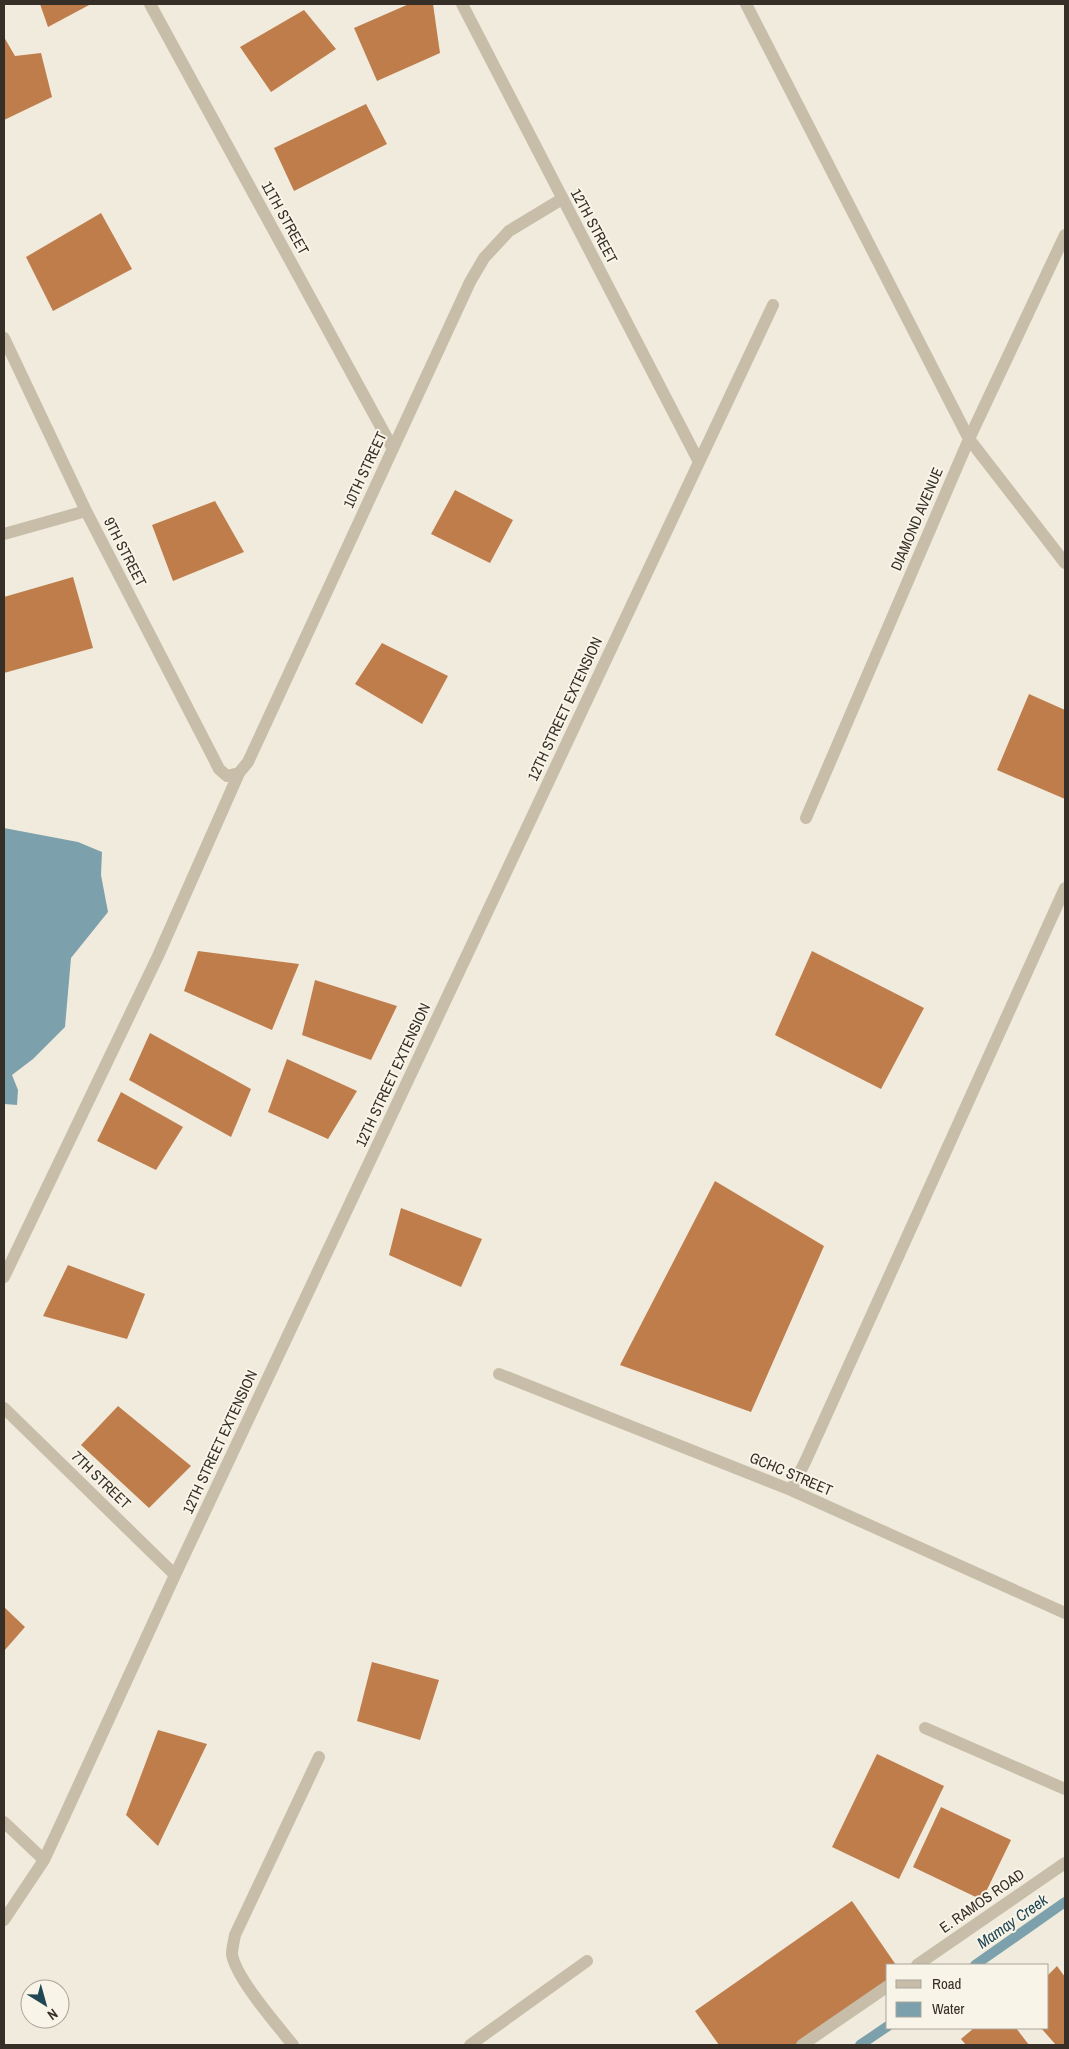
<svg xmlns="http://www.w3.org/2000/svg" width="1069" height="2049" font-family="'Archivo Narrow',sans-serif">
	<rect width="100%" height="100%" fill="#f0ebdc"/>
	<!-- water -->
	<path fill="#7da1ac" d="M4,828L78,842L102,852L101,875L108,912L71,958L65,1027L33,1059L12,1075L18,1090L17,1105L4,1104Z"/>
	<g fill="none" stroke-linecap="round" stroke-linejoin="round">
		<!-- stream -->
		<path stroke="#7da1ac" stroke-width="10" d="M975,1965L1065,1902
			M860,2045L888,2026"/>
	</g>
	<!-- building -->
	<path fill="#bf7d4c" d="M40,4H91L48,27Z
		M409,4H433L440,53L377,81L354,28Z
		M304,10L336,49L271,92L240,47Z
		M4,37L15,56L41,53L52,97L4,120Z
		M366,104L387,144L294,191L274,148Z
		M101,213L132,269L53,311L26,257Z
		M455,490L513,520L490,563L431,534Z
		M215,501L244,552L173,581L152,525Z
		M73,577L93,648L4,673V597Z
		M382,643L448,676L422,724L355,684Z
		M1029,694L1065,710V799L997,770Z
		M198,951L299,964L272,1030L184,991Z
		M812,951L924,1008L881,1089L775,1035Z
		M315,980L397,1006L371,1060L302,1035Z
		M150,1033L251,1089L231,1137L129,1080Z
		M287,1059L357,1091L328,1139L268,1112Z
		M121,1092L183,1127L156,1170L97,1141Z
		M715,1181L824,1246L751,1412L620,1365Z
		M401,1208L482,1239L461,1287L389,1255Z
		M68,1265L145,1294L127,1339L43,1316Z
		M118,1406L191,1466L149,1508L81,1445Z
		M4,1607L25,1627L4,1651Z
		M372,1662L439,1680L420,1740L357,1721Z
		M158,1730L207,1744L158,1846L126,1815Z
		M877,1754L944,1786L899,1879L832,1847Z
		M941,1807L1011,1840L982,1900L913,1867Z
		M852,1901L896,1965H888V1981L796,2045H719L695,2011Z
		M1057,1966L1065,1977V2045H1056L1041,2028H1048V1975Z
		M974,2028H1016L1029,2045H966L961,2039Z"/>
	<g fill="none" stroke-linecap="round" stroke-linejoin="round">
		<!-- minor -->
		<path stroke="#c8bda9" stroke-width="12" d="M150,4L393,449
			M462,4L699,462
			M746,4L969,439L1065,563
			M4,338L86,511L214,759L219,769L227,776L239,773L248,762L470,282L484,258L509,231L562,199
			M4,534L86,511
			M806,818L969,439L1065,235
			M4,1277L158,956L239,773
			M499,1374L791,1490L1065,1613
			M4,1408L175,1575
			M791,1490L806,1460L1065,888
			M925,1728L1065,1789
			M4,1822L44,1860
			M4,1920L44,1860L64,1817L175,1575L773,305
			M917,1965L1065,1863
			M293,2045C277,2025 235,1977 232,1954C232,1948 234,1941 235,1935L319,1757
			M470,2045L587,1961
			M802,2045L888,1986"/>
	</g>
	<g text-anchor="middle" stroke-width="4" stroke-linejoin="round" paint-order="stroke">
		<!-- street labels -->
		<g font-size="15" fill="#352f28" stroke="#f8f4e8">
			<text transform="translate(285 218) rotate(61)" y="5">11TH STREET</text>
			<text transform="translate(594 226) rotate(62)" y="5">12TH STREET</text>
			<text transform="translate(365 470) rotate(-65)" y="5">10TH STREET</text>
			<text transform="translate(917 519) rotate(-67)" y="5">DIAMOND AVENUE</text>
			<text transform="translate(125 552) rotate(63)" y="5">9TH STREET</text>
			<text transform="translate(565 709) rotate(-65)" y="5">12TH STREET EXTENSION</text>
			<text transform="translate(393 1075) rotate(-65)" y="5">12TH STREET EXTENSION</text>
			<text transform="translate(220 1442) rotate(-65)" y="5">12TH STREET EXTENSION</text>
			<text transform="translate(791 1474) rotate(23)" y="5">GCHC STREET</text>
			<text transform="translate(101 1480) rotate(44)" y="5">7TH STREET</text>
			<text transform="translate(982 1901) rotate(-35)" y="5">E. RAMOS ROAD</text>
		</g>
		<!-- water labels -->
		<g font-size="16" font-style="italic" fill="#204754" stroke="#f8f4e8">
			<text transform="translate(1012 1921) rotate(-35)" y="6">Mamay Creek</text>
		</g>
	</g>
	<!-- border -->
	<rect width="1069" height="2049" fill="none" stroke="#352f28" stroke-width="10"/>
	<!-- legend -->
	<rect x="886" y="1964" width="162" height="65" fill="#f8f4e8" stroke="#aaa59b"/>
	<rect x="896" y="1980" width="25" height="8" fill="#c8bda9" stroke="#aaa59b"/>
	<text x="932" y="1989" font-size="15" fill="#352f28">Road</text>
	<rect x="896" y="2002" width="25" height="15" fill="#7da1ac" stroke="#aaa59b"/>
	<text x="932" y="2014" font-size="15" fill="#352f28">Water</text>
	<!-- north arrow -->
	<g transform="translate(45 2004) rotate(143)"><circle r="24" fill="#f8f4e8" stroke="#aaa59b"/>
	<path d="M0-4L9 19L0 12L-9 19Z" fill="#204754"/>
	<text y="-8" font-size="14" font-weight="bold" text-anchor="middle" fill="#352f28">N</text>
	</g>
</svg>
